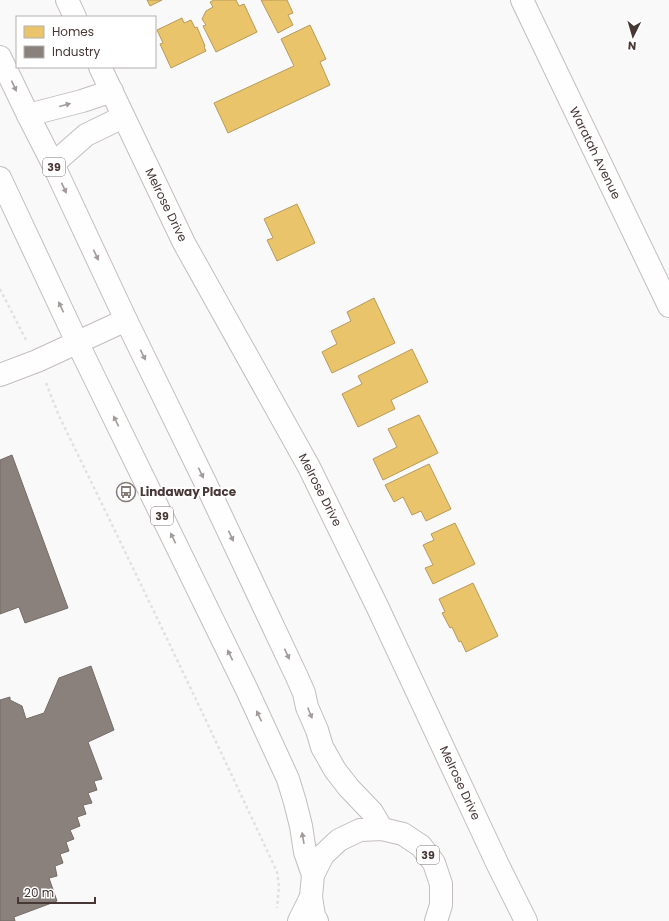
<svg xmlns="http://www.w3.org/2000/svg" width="669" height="921" font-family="Poppins,sans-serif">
	<rect width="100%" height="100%" fill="#f9f9f9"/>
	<!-- homes -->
	<path fill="#e9c46a" stroke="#b89a5a" d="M147,0H162L150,6Z
		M214,0H236L239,6L244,4L257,32L216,52L203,26L206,25L202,19L206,11L213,7L210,2Z
		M261,0H287L293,13L288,15L293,25L278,33Z
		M182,18L184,23L191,20L195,28L197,27L205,46L204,47L206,51L171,68L160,44L163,43L157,30Z
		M310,25L326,59L320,62L330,85L228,133L214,103L294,66L281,39Z
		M297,204L315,243L277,261L267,240L273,238L264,219Z
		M374,298L395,343L332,373L322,352L337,344L331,331L351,321L347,312Z
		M412,349L428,382L391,400L395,409L358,427L342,394L362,384L358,376Z
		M419,415L438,453L383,480L373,459L397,447L388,429Z
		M429,464L451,509L426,521L421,511L412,515L403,497L394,502L385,485Z
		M455,523L475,564L433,584L425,568L433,565L423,545L434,540L431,534Z
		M473,583L498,636L466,652L461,641L459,642L452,627L450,628L442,613L445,612L439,599Z"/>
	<!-- industry -->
	<path fill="#8a817c" stroke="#766b67" d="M12,455L68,608L25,623L19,607L0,614V460Z
		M91,666L114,730L88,742L102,779L94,781L97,790L88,793L92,803L83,805L86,814L77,817L80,826L70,830L74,839L66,842L69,851L60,854L63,863L55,866L57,876L49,878L57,901L14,917L15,921H0V700L10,697V700L22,706L26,719L44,713L59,678Z"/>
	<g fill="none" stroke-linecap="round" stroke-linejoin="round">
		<defs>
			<path id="minor" d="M67,0L75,17
				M522,0L669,306
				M100,67L184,243L309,467L377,606L498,865L526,921
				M28,115L82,101L112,91
				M53,164L86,135L123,117
				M0,375L37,361L126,320
				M299,921L311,897"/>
			<path id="major" d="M0,57L28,115L53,164L126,320L207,486L297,677L304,693L307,707L317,730L322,747L335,770L349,788L372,812L382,829
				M0,178L77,342L247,690L288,779L295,802L301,826L305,852L313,875
				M317,921L314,916L311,897L313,875L323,855L339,840L360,830L382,829L403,834L421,846L434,863L441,884V905L436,921"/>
		</defs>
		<!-- minor casing -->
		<use href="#minor" stroke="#c4bdbc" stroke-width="24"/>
		<!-- major casing -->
		<use href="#major" stroke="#c4bdbc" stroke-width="24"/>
		<!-- path -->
		<path stroke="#e2e1e1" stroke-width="2.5" stroke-dasharray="3 3" stroke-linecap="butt" d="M0,289L26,340
			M46,383L59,416C133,567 206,719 277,872L279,886L277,908"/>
		<!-- minor -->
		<use href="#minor" stroke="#fefefe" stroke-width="22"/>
		<!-- major -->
		<use href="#major" stroke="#fefefe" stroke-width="22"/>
	</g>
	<!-- one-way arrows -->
	<defs><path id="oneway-solid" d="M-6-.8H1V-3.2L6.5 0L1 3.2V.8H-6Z"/></defs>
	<g fill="#a29b9a">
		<use href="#oneway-solid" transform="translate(14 86) rotate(65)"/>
		<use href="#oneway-solid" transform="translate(65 105) rotate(-15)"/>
		<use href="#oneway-solid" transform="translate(64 188) rotate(65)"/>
		<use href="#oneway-solid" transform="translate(96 255) rotate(65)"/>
		<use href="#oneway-solid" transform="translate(61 307) rotate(-115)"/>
		<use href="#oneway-solid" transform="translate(143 355) rotate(64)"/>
		<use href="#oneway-solid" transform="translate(116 421) rotate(-116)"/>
		<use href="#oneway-solid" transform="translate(201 473) rotate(64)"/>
		<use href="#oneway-solid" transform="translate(231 536) rotate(65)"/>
		<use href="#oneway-solid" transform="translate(173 538) rotate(-116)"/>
		<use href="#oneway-solid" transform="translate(287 654) rotate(65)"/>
		<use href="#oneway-solid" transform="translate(230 655) rotate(-116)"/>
		<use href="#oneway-solid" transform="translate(310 713) rotate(68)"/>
		<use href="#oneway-solid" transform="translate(259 716) rotate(-115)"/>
		<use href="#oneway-solid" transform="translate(303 838) rotate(-100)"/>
	</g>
	<!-- icons -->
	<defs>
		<symbol id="bus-ring" viewBox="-11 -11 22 22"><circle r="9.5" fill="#fff" stroke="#857c7a" stroke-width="1.5"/><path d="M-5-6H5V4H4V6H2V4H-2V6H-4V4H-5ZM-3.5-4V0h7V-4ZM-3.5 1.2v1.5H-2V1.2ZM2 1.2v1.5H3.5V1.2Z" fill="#857c7a"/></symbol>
	</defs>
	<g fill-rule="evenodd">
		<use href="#bus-ring" x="115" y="481" width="22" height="22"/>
	</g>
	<g text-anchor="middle" stroke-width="4" stroke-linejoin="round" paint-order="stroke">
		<!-- shield labels -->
		<g fill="#fff" stroke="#7e7472" stroke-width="1">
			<rect x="43" y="158" width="22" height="18" rx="3"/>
			<rect x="151" y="507" width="22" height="18" rx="3"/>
			<rect x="417" y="846" width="22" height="18" rx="3"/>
		</g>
		<g font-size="11" font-weight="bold" fill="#473836">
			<text x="54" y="171">39</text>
			<text x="162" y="520">39</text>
			<text x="428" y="859">39</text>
		</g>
		<!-- street labels -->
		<g font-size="12" fill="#473836" stroke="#fff">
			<text transform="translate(595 153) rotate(64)" y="4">Waratah Avenue</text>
			<text transform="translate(166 205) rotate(64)" y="4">Melrose Drive</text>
			<text transform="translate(320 490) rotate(63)" y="4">Melrose Drive</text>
			<text transform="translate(460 783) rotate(65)" y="4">Melrose Drive</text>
		</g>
		<!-- poi labels -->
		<g font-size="12" font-weight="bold" fill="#473836" stroke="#fff" text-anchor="start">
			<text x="140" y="496">Lindaway Place</text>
		</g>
	</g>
	<!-- legend -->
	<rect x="16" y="16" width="140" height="52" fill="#ffffff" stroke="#b5afaf"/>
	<rect x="24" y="26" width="20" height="12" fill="#e9c46a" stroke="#b5afaf"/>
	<text x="52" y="36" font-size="12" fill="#473836">Homes</text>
	<rect x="24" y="46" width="20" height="12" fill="#8a817c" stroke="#b5afaf"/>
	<text x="52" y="56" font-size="12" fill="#473836">Industry</text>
	<!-- north arrow -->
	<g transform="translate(633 36) rotate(185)" stroke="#ffffff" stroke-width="3" paint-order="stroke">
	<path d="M0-3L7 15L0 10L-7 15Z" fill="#473836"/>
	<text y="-6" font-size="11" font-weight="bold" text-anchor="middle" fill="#473836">N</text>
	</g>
	<!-- scale -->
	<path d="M18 897v6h77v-6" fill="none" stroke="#473836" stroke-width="2"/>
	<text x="24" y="897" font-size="12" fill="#473836" stroke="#ffffff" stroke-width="3" paint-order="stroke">20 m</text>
</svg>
